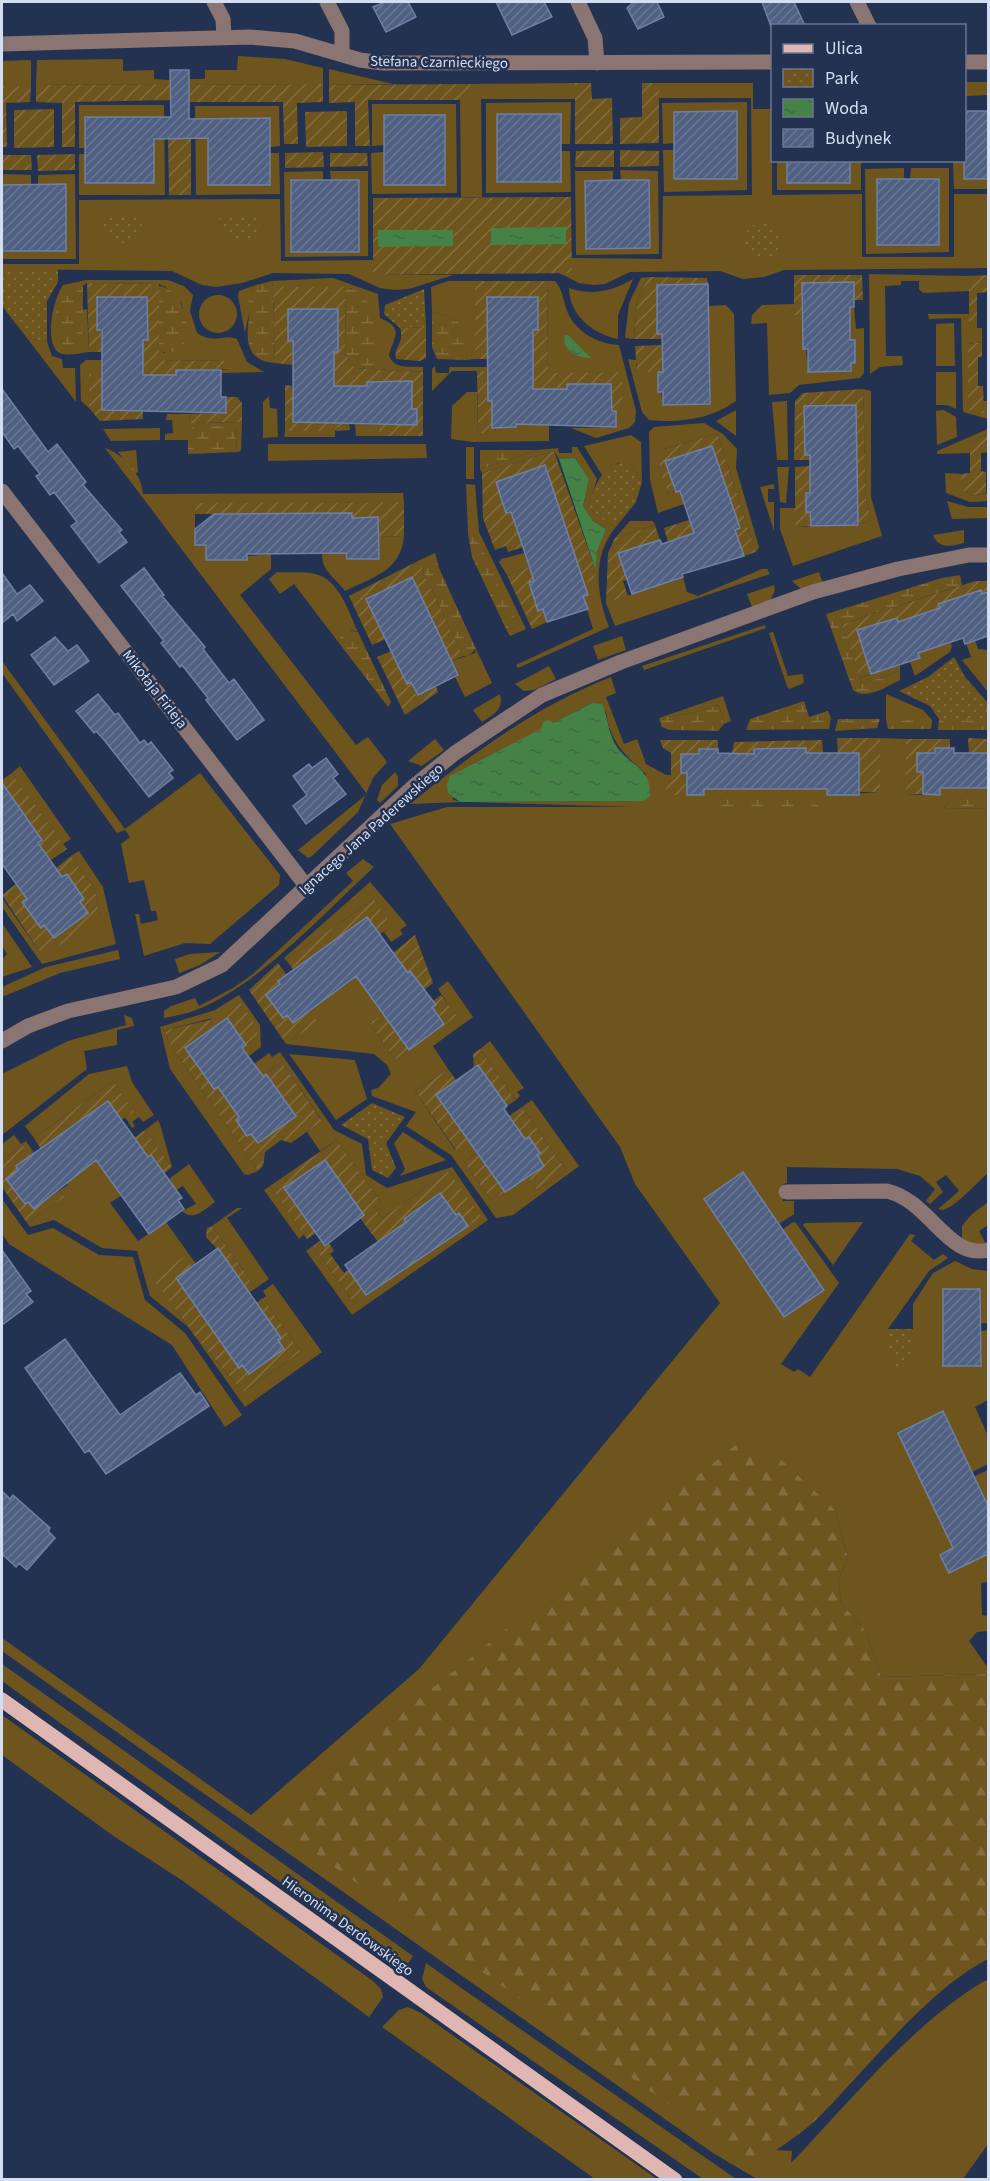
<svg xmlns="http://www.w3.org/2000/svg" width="990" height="2181" font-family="'Source Sans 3',sans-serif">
	<defs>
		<pattern id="forest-firs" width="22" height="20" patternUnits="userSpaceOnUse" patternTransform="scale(1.5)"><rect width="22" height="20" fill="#6e551e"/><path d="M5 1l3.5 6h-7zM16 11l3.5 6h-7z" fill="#826d3f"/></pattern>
		<pattern id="wetland-marsh" width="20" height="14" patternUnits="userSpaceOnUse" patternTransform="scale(1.5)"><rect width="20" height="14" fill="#6e551e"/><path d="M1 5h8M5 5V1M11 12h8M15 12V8" fill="none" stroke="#826d3f"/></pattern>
		<pattern id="park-dots" width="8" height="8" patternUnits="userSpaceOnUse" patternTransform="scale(1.5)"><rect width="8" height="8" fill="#6e551e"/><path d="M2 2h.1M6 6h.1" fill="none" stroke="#826d3f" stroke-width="1.8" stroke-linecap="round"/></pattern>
		<pattern id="garden-furrows" width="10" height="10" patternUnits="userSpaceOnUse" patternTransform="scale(1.5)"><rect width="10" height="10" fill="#6e551e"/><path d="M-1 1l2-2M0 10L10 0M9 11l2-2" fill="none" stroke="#826d3f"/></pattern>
		<pattern id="water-ripples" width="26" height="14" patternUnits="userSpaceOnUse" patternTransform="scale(1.5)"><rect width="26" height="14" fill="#448345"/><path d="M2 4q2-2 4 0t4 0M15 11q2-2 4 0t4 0" fill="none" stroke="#426947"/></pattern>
		<pattern id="building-hatch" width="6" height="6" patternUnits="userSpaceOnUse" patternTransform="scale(1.5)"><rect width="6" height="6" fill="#506082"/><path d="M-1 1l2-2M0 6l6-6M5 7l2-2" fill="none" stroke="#687694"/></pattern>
	</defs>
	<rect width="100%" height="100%" fill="#243251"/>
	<!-- grass -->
	<path fill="#6e551e" d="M238,56L285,59L323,68V84L189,85V79H205V70H237Z
		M123,59V71L154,70V79L170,80V84L36,85L37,60Z
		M31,60V86H2V61Z
		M329,69L393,84L329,85Z
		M965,82H988V95L965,96Z
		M575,83V99H481L482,197H461L460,99H470V84Z
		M659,83H753V109H772V195L862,194V257H954V194H988V268L784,270L764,277L743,279L720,271L630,272L605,284L594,285L579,283L559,273H572V258L662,259L663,196L752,195L751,98H659Z
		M571,102L570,144H561L560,114H497V182H561V151H570L571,192L486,193V103Z
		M747,102V190L664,192L663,150H674L675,179H737V112H675L674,143L663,144L662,103Z
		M372,104H456L457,193L372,194L371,153L384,152V185H445V115H384V145L372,146Z
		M79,105H164L165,195H79V154H85V183H154L153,117H85V148H79Z
		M195,106H279L280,146L270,147V118L208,119V185H270V153H279L280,194L196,195Z
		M777,161H787V183H850V161H861V190H777Z
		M953,161H964V179H988V189H954Z
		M904,168V179H877V245L939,244V179H910L911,168H949V252L866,254L865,169Z
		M620,170L658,171L659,254L576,255L575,171H613V180L586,181L587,249L649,248V181L621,180Z
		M323,171V180L291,181V252L359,180H331L330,171H368V256L285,257L284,172Z
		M2,174L31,175V185H2Z
		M75,174L76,259H2V251H66L38,185V175Z
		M280,199L281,261L373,260V275H453L409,289L394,290L380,288L349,274L273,273L242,283L216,287L202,285L172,271L2,269V264H79V200Z
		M869,274L969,276V291L923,293L919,289V281H901V285L885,286L886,356H902L903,365L880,367L870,374Z
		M648,277L637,301L634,339L625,338L629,303L641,278Z
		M333,278L378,294L380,318C405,329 394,336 389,355C394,370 410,366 423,367V372L372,369L374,364L352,288L273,287L272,281Z
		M633,279L618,315V339C593,334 569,315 569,288C592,296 613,291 633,279Z
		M168,280L184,286L193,295L190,311L197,333C216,345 223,333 237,339L247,362L264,372L221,373V370L230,369V361L158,360V349L164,353L187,335L182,304L166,287L159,284L87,283L57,303V326L64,346L82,344V310L87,309L89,352C80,353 62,358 56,350C45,337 54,297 63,285L86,280Z
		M448,281H475V359L466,360C469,328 464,319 432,312L431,287Z
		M547,281H555C562,289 563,298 566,308C573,331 597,344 619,345L636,411L635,422L629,428L596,438L571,428L616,427V411H623L621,372L548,374Z
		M256,285L249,292V314L245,333L238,296L239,291Z
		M199 314a19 19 0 1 1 38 0a19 19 0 1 1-38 0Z
		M794,304L795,315H803L808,372L851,371V363H855V341L850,340L847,307H854L856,329L864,328V373L860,378L799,385L790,393L769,395L767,323L751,324L752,315L762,305Z
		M726,305L734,314L736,401C711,419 680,423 649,420L642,412L628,359L636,360L637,372H658L663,405L710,404V386L705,367H710V356L705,355V341H709V330L704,318H709V306Z
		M928,314H969V328H982V342L968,344L984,414L983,401H988V419L963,412L961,318L929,319Z
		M954,323L955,366H936V324Z
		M27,338L47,342L52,356L62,359L63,368H75L76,402Z
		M86,360H102V374L89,375V408L81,401L80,365Z
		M435,366L436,373H449V367H488V371H452L432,391V369Z
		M936,372H956V409L947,405H936Z
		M863,389L871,391V497L882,536L793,566L780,529V508H795V527L858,525L871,520L866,499Z
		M467,392H477L478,433H496V428L515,427L516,424H549V441L473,442L451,439L452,406Z
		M269,396L270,408L277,409L278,437L263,438V402Z
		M787,401L788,460H777L772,402Z
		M736,410V436L716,421Z
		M944,410L956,417L957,437L937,445L936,411Z
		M167,414H189L190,423L242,422L241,451L237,452L235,426L188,432V440H165V434L173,433L172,420H166Z
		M349,422L350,430L335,431V437H284L285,431H331Z
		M704,423L723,434L737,449L736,468L759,547L756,552L717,433L661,450L668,494L680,491L684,504L658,513L650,480L649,432L654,427Z
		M355,424L378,425L379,436H356Z
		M160,428V440L111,441L103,429Z
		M988,429V433L970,443V453L937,454V451Z
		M631,435L641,442L642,482L633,467L618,463L602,475L584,446Z
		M268,444H426L427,458L268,461Z
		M466,447H474V479H466Z
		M572,447H577L597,479L588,506L599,517L616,527C592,555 596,594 609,627L518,668L516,665L593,629L583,596L587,595L584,584L596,571L597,552L606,529L593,521L583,506L589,479L575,458L559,459L554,451L482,473L480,469L537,450L558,448L559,453H572Z
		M105,448C123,454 142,474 143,494L403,493L404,502H401L195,504V545H206V560L271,554V569L240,595L356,745L368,737L387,762L373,778L358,812L312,856L308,858L298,850L367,794Z
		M777,467H789L786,503L780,502Z
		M945,473L961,474V488L972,496L988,493V501L970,502L946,493Z
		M466,484L475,485L479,532L526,629L510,636L507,631L516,627L473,532L468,533Z
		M774,484V489H768V502H774V531L760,487Z
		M947,501L968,507H988V518L952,519Z
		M630,521H653L655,525L615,538Z
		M964,530V543C951,546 939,550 933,535Z
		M404,536C401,571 373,577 345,591C335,577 322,572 322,554L346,553L347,559H379V537Z
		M524,553L529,567L507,575L499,562L501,559Z
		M762,569H767L770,574L615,626L606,603L683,577L687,592L698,596Z
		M277,572C289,573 303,571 315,574C340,580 348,611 358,632L352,630L340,636L339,643L294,584L280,594L269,579Z
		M819,572L823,584L802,590L792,581Z
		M774,585L775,590L770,601L752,607L747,594Z
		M765,625L766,628L644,670L642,666Z
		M773,632L788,676L803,674L804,683L789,689L787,686L769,633Z
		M622,636L626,650L598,660L593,646Z
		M949,639L952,646L950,652L915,676L910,662L920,658L918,653L947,643Z
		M975,640L978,649L988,650V692L962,660L971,657L966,643Z
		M476,649L492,683L465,697L455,677L458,675L452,661L475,653Z
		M2,661L125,829L200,773L280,875L279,885L210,944L185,943L144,956L135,914H139L141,924L158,920L156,911H151L144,880L129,883L121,844L130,837L125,830L117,833L2,673Z
		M900,665V671L862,684L860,678Z
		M549,666L556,679L534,690L524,691L515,684Z
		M611,677L616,693L606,697L624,744L637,739L646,764L666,775V795H703L704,789H827V795L880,792V738L906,739V795H939L940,788H988V799H951L944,808L988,809V1173C975,1184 958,1205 943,1210L938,1209L959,1191L946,1175L936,1182L943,1192L930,1204L926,1201L935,1189L920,1176L897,1169L787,1167V1183L783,1184V1201H794V1214L779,1224L743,1172L704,1199L784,1317L824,1290L782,1230L793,1222L796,1223L839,1283L781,1364L794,1372L798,1369L810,1377L910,1234L915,1235L911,1241L934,1260L943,1254L948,1258L929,1271L888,1329L889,1356L904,1355L913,1329V1304L933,1273L955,1261L972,1269L988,1271V1323H981L980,1289L943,1290V1366H981V1331L988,1330V1400L975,1407L988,1436V1464L972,1472L943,1411L953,1548L940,1555L950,1573L988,1554V1582L981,1583L982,1615L988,1616V1631L977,1632L969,1641L988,1668V1674L881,1677L865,1630L842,1604L838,1581L848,1558L835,1510L755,2165L775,2150L792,2151L791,2163C851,2101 913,2022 988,1979V2144L963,2179H757L713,2153L2,1651V1638L251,1815L419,1669L720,1303L635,1184L620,1147L390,824L447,807H634L469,802L643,801L646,774C625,755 610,742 606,712L592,703L553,723L543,722L542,729L452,799L460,802L410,804C473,753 535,707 611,677Z
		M500,694C504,710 494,714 482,722L473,710Z
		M886,694L923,710L932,720H886Z
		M723,696L731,721L724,724L719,705L689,714L659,718Z
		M435,739L444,750L422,766L408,761Z
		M20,766L71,839L63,844L12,773Z
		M395,772L398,777V786L380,803L377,800L382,785Z
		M79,851L103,887L116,944L42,964L2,907V898L39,951L100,916L95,889L71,856Z
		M363,859L374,867C325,912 257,987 196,1010C186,1014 174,1016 164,1018V1011L171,1006L195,998L199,1006L233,988L253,974L353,881L346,873Z
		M370,882L407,925L400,930L403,934L391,942L384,932L392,926L374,899L286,960L284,958Z
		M2,923L32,967L2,977V959L7,954L2,946Z
		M118,950L120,959L60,973L2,997V987L46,967Z
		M220,952L200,965L179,973L175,959L190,954Z
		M360,973L387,1011L370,1023L395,1060L456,1016L438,989L448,981L473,1017L433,1046L448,1069L415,1091L455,1150L472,1138L481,1150L464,1162L491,1200L527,1177L537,1190L566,1170L522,1107L532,1100L579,1166L513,1215L496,1218L451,1155L406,1126L416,1112L372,1096L371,1090L378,1088L391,1074L387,1065L374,1054L286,1044L317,1022L310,1011Z
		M239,995L260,1025L261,1047L249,1056L242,1048L257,1037L217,1017L165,1030L168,1041L258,1171L248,1175L244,1174L170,1069L160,1027L215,1010Z
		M124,1015L132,1018L134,1026L117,1030V1045L84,1051L87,1069L2,1135V1074L68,1041L126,1025Z
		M490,1041L524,1088L517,1092L520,1096L516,1100L480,1049Z
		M280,1052L334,1130L362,1144L366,1175L387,1188L452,1167L488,1220L352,1315L306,1251L313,1246L354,1303L480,1217L449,1171L382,1218L374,1207L381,1202L337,1140L320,1151L307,1132L322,1120L282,1062L263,1076L254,1064L269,1053L272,1057Z
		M289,1054L355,1060L367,1099L336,1120Z
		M127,1066L132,1082L154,1115L143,1122L139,1117L132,1122L135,1126L132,1128L125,1117L133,1112L113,1081L34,1138L25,1126L89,1074Z
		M158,1120L160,1124L172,1167L145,1130Z
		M403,1132L446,1160L400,1176L405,1169L394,1143Z
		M14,1135L21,1144L26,1141L34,1153L31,1155L23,1145L2,1160V1144Z
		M100,1157C105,1172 110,1186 125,1193L110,1203L138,1241L166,1222L196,1264L192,1266L185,1257L154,1279L187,1326L150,1296L137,1251L102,1248L54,1220L30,1227L27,1223L65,1197L60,1190L68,1185L66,1181Z
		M189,1164L215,1202C205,1209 193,1222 182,1211L196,1204L183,1186L176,1190L169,1179Z
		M270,1186L304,1234L299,1239L264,1190Z
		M2,1199L28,1235L53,1228L99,1255L133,1257L145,1300L185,1333L242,1415L225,1427L172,1345L9,1244L2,1234Z
		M988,1202V1225L979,1231L986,1244L974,1245L962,1238V1226L971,1215Z
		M237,1208H242L227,1218L269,1279L256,1288L212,1226Z
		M863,1222L833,1265L803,1225L805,1223Z
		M273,1284L322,1352L245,1407L194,1335L243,1392L301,1352L263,1298L266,1296L263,1291Z
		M988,1470V1506L973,1477Z
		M2,1664L413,1956L407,1965L398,1967L2,1681Z
		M2,1715L373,1981L381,1989L383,1997L369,2017L183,1881L115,1837L2,1755Z
		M426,1963L457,1985L736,2179H703L426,1987L422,1979Z
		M408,2007L421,2013L657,2179H595L382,2027L399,2010Z"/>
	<!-- forest -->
	<path fill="url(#forest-firs)" d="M737,1444L778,1457L835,1510L848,1558L838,1581L842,1604L865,1630L881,1677L988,1674V1959C929,1989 869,2066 821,2115C802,2134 777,2149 755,2165L268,1820Z"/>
	<!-- wetland -->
	<path fill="url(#wetland-marsh)" d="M272,281L273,287L275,363C246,361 246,340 249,317C250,308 247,301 249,292L256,285Z
		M77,284L83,287L82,344L75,351H67C57,337 50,304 64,292C68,289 73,287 77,284Z
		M159,286C183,289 188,321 187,340L175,352H160L158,349Z
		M346,287C381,295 373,335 374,364L372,369L354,368L345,353Z
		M432,312C464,319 470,328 466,360L437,359L432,347Z
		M193,426H235L237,452L188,454V432Z
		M136,450L138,472L135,474L118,452Z
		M480,450H537L480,469Z
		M473,531L516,621V627L507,631L472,557L468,533Z
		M435,553L439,568L476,649L468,656H463L422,569V559Z
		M960,575L962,585L842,624L862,684L900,671V680C887,686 866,701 853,690L826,614L942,578Z
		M345,630L358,632L391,702L388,707L339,643L340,636Z
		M804,701L809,717L828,711L831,718L829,729L746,730L750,719Z
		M719,705L724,724L718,731L670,730L662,727L659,718L689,714Z
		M838,719H880L877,728L835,731Z
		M939,719H988V730H938Z
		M886,720H932L931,729H888Z
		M807,797L821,808L707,807L719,798Z
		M951,799H988V809L944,808Z"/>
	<!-- park -->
	<path fill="url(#park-dots)" d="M219,216H260C262,233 250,244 233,241L221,231Z
		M142,217L141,232C132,244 122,246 109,239L101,225L102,218Z
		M744 241a18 18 0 1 1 36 0a18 18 0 1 1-36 0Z
		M2,269H58V282L47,301V342L27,338L2,306Z
		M424,289L426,327L400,328L384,314L385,305Z
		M625,462L633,467L642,482L636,502L616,527L599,517L588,506C594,487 602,465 625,462Z
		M954,657L965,677L988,703V719H939L930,706L899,691L928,677Z
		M372,1103L405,1117L386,1143L396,1168L388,1178L372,1170L368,1139L341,1125Z
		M888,1329H913V1355H904V1369H896L895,1356H888Z"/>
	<!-- garden -->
	<path fill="url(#garden-furrows)" d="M575,83H591L592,99L612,98L613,144H575Z
		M642,83H659V143L620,144V118L642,117Z
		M170,84L171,100L75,102V147H62V103L36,102V85Z
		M323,84V102L297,103L298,144H284L283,102H189V85Z
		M470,84V100H368L370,146H355V102L329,103V85Z
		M2,86H31L30,102L6,103L7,147H2Z
		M54,109V147L14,148V110Z
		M347,111V146L306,147L305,112Z
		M168,139H191V195H169Z
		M614,150V167H575L576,151Z
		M620,150L659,151V166L620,167Z
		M323,152L324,167L285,168V153Z
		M330,153H367L368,166L330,167Z
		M75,154V170L38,171L37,155Z
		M2,155H31L32,170H2Z
		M571,197L572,273L373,275V198Z
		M794,275H862L863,300H854V282L803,283V315H794Z
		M988,275V292L977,293V328H969V276Z
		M648,277L707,278L708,284L657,285V334H662V339H634L637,301Z
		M475,281H547L548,373L622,372L623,411H612L611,384H567V389H531L533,330H538V298H487V359H475Z
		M87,283L159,284V360L230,361L231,369L177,370L176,375H140L143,340H148L147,297H97V329L101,330L102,352H89Z
		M273,287H346L345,353L354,368L423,372V436H379L378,425H417V409H412V381L368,382L367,386H331L334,352H338V309H288V341H292L293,365L275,363Z
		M426,327V358L420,361L396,359C393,348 405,342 400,328Z
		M982,342V357H978V386H983L984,414L968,410V344Z
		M662,345L663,372H637L635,346Z
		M477,371H488V401H492L496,433H478Z
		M89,374H102V410H143V419L100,421L89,408Z
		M285,385L292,386L296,420L293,422H349L331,431H285Z
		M863,389L866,499L871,520L858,525L856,405L805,455H810V460H794L795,401L803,393Z
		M226,397H237L242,403V422L190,423L189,414L225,413Z
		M717,433L756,552L744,556L735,530L739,528L712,446L666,461L675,493L669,495L660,470L661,450Z
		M988,433V452L981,453V471L986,472V493L972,496L960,488L961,474L970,473V443Z
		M554,451L596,571L593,580L584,584L545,466L496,482L506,513L511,512L523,547L508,552L506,546L495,550L483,518L482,473Z
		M810,466V493L806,494V512H810L811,526L795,527V467Z
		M404,502V536L379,537L378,517L352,518V513H340V518L326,513L195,514V503Z
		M692,519L696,533L668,542L664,528Z
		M655,525L660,540L618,553L627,580L623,581L628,596L606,603L608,553L615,538Z
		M422,559V569L463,656L452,661L390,637L372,645L349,596Z
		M529,567L534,581L530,582L539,611L543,609L547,622L532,629L507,575Z
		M975,581H988V592L982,594L980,590L939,604L940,608L898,622L897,618L857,630L871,674L860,678L842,624Z
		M396,649L417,695L436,686L438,692L405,715L377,657Z
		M837,738H880V792H859V753H838Z
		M968,738L988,739V753H969Z
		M906,739H950V748H935V753H918L917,772H923V794L906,795Z
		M660,740H718V749H699V754H681V773H687V795H666V775H671V753L663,748Z
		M822,740L823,753H806V748L766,753L765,749H755L754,754L732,753L734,742Z
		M12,773L67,849L51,860L38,843L42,840L6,789L2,791V780Z
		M71,856L95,889L100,916L54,949L39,951L2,895L16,884L27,899L23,903L41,927L44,925L54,937L88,913L80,902L84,899L67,874L62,877L56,868Z
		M374,899L393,926L380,934L367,917L336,939L316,959L313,955L302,963L305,967L296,973L286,960Z
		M415,935L433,983L421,992L411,971L408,973L393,953Z
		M278,963L286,974L278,980L280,984L267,995L283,1018L287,1015L293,1023L310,1011L318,1022L286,1044L249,990Z
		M441,995L457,1016L395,1060L370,1023L387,1011L409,1049L444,1024L432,1007L435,1005L433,1001Z
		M239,1001L257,1026V1037L246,1045L227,1018L185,1048L214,1089L218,1087L239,1117L236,1120L247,1136L251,1134L258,1143L296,1116L286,1102L270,1087L274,1084L266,1074L282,1062L322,1121L291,1143L281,1140L265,1152L263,1166L258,1171L168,1041L165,1030L210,1020Z
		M480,1049L516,1100L507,1106L478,1065L474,1068L473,1054Z
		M448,1069L456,1080L436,1095L455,1122L466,1129L462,1132L469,1141L456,1150L415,1091Z
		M113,1081L134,1112L121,1120L107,1101L41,1149L34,1138Z
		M522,1107L566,1170L537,1190L527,1177L544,1166L537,1155L540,1152L529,1137L525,1139L509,1116Z
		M145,1130L172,1167L161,1176L155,1168L159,1165L152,1155L148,1157L134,1138Z
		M337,1140L381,1202L374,1207L382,1218L449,1171L481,1217L468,1226L459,1213L456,1215L439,1193L404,1218L406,1222L378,1242L360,1218L364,1215L325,1160L284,1188L316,1233L307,1239L270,1186Z
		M23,1145L31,1155L16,1166L18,1170L7,1179L24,1204L29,1202L34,1209L60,1190L65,1197L27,1223L2,1187V1160Z
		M477,1153L483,1162L487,1159L498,1175L495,1178L505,1192L491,1200L464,1162Z
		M212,1226L256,1288L245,1295L217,1249L206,1237L207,1228Z
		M325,1237L334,1251L330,1254L344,1273L348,1270L366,1295L354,1303L313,1246Z
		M185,1256L192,1266L176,1279L195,1306L199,1304L205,1313L202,1316L221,1342L225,1340L228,1352L238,1367L242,1365L249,1374L283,1349L277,1341L281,1338L257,1303L263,1298L301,1352L243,1392L194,1335L153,1279Z"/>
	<!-- water -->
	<path fill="url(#water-ripples)" d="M566,227V244L491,245V228Z
		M378,230H453V246L378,247Z
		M565,335H568L591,358C578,359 561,350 565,335Z
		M575,458L589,479L583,506L593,521L606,529L597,552L596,571L559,459Z
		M592,703L602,704C608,717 608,731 615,744C628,766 651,765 650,796L643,801L460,802L448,793L447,785L450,776L541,729L543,722L549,720L553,723Z"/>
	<!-- building -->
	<path fill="url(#building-hatch)" stroke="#6e80a4" stroke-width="1.5" d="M385,2H408L416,17L386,32L373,7Z
		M496,2H544L552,17L512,35Z
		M634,2H657L664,17L638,29L627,8Z
		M762,2H794L805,26H772V29Z
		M170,70H189V119L270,118V185H208V138L154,139V183H85V117H171Z
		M737,111V179H674V112Z
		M964,111H988V179H964Z
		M497,114H561V182H497Z
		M384,115H445V185H384Z
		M787,160H850V183H787Z
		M877,179H939V245H877Z
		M291,180H359V252H291Z
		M621,180H649L650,248L586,249L585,181Z
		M66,184V251H2V185Z
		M854,282V307H850V340H855V363H851V371L808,372V349H803L802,283Z
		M708,284L710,404L663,405V392H658V372H663L662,334H657V285Z
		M97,297H147L148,340H143V375H176V370H221V397H226V413L102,410V330H97Z
		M487,297H538V330H533V389H567V384H611L612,411H616V427L516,424V427L492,428V401H488Z
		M288,309H338V352H334V386H367V382L412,381V409H417V425L293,422V341H288Z
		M2,389L48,452L57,444L86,482L83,485L122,530L119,532L127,542L99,563L71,526L77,522L54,492L50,495L36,476L40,474L18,446L14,449L2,432Z
		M856,405L858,525L811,526L810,512H806V493H810V455H805L804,406Z
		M712,446L740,528L735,530L744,556L682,574L683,577L632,594L618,553L660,540L662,544L694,533L680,491L676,492L665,461Z
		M545,465L588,595L583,596L588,609L547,622L543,609L538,611L529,582L534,581L523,547L511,512L506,513L496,482Z
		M352,513V518L378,517L379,559H347L346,553L247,554V560H206V545H195V529L214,514Z
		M144,568L164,595L162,596L205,647L203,649L229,683L234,679L264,720L237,740L206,700L208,698L182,665L180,667L161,643L164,641L121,586Z
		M2,573L17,594L30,585L43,601L17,621L13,614L2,623Z
		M412,577L458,675L418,695L411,682L407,684L366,599Z
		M981,590L982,594L988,592V636L965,644L963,638L918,653L920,658L871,674L857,630L897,618L898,622L940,608L938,604Z
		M55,637L68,651L77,645L89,661L54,685L31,655Z
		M98,694L115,715L118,713L140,743L144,740L148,745L151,742L173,770L169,773L173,778L149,797L105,741L96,731L94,733L76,711Z
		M806,748V753H859V795H827V789H704V795H687V773H681V754H699V749H718V753L754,754V749Z
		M935,748H954V753H988V788H940V795L923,794V772H917V753H935Z
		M326,758L338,774L333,778L346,794L306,824L293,806L307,795L293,776L309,764L312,768Z
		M2,783L42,840L38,843L62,877L67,874L84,899L80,902L88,913L54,938L44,925L41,928L22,902L27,899L2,864Z
		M367,917L408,973L410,971L436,1005L432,1007L444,1024L409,1050L356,976L293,1023L287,1015L283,1018L266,995L280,984L278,981Z
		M227,1018L246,1045L242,1048L263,1076L266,1074L296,1116L258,1143L251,1134L247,1136L236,1120L239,1117L218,1087L214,1089L185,1048Z
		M478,1065L507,1106L504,1109L525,1139L529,1137L540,1153L537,1155L544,1166L505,1192L436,1095Z
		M108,1101L148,1157L151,1155L182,1198L178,1200L184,1209L149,1234L96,1160L34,1209L28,1202L25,1204L6,1179L18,1170L16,1166Z
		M325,1160L364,1215L325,1246L284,1188Z
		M743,1172L824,1290L784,1317L704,1199Z
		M440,1193L456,1215L459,1213L468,1226L366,1295L345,1265L406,1222L404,1219Z
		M218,1248L281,1338L278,1340L284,1349L249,1374L242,1365L239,1368L176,1278Z
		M2,1250L31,1291L26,1294L33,1302L2,1325Z
		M943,1289H980L981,1366H943Z
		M65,1339L120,1415L180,1373L196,1395L200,1392L209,1406L106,1474L89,1450L85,1453L25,1368Z
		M943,1411L988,1506V1554L949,1573L940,1555L953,1548L898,1433Z
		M2,1491L10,1499L13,1495L50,1528L48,1531L55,1538L27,1570L19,1563L16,1567L2,1554Z"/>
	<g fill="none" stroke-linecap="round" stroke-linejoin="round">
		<!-- minor -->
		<path stroke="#8a7573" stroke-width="15" d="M214,2L223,19L224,37
			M327,2L342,31V53
			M578,2L595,38L597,63
			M857,2L869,26
			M2,44L250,37L295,41L360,60L383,63L772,62
			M964,62H988
			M2,491L307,887
			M2,1041L28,1026L68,1011L176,987L222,965L415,785L455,753L542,695L621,662L813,592L898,569L969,555H988
			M786,1192L887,1191C930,1201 948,1260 988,1250"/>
		<!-- major -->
		<path stroke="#e0b6b2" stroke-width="15" d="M2,1700L675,2180"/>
	</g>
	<g text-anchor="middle" stroke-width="5" stroke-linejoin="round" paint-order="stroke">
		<!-- street labels -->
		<g font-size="15" fill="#d4def2" stroke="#243251">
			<text transform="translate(439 62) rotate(1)" y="5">Stefana Czarnieckiego</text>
			<text transform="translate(155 689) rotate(52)" y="5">Mikołaja Firleja</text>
			<text transform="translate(371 829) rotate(-42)" y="5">Ignacego Jana Paderewskiego</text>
			<text transform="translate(348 1926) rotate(36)" y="5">Hieronima Derdowskiego</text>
		</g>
	</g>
	<!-- border -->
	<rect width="990" height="2181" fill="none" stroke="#d4def2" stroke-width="6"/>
	<!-- legend -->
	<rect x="771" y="24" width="195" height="138" fill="#243251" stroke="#6a7791" stroke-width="1.5"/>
	<rect x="783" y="44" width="30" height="9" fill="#e0b6b2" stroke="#6a7791" stroke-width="1.5"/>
	<text x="825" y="54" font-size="18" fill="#d4def2">Ulica</text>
	<rect x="783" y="69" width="30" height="18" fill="url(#park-dots)" stroke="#6a7791" stroke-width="1.5"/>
	<text x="825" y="84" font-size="18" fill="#d4def2">Park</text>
	<rect x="783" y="99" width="30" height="18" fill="url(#water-ripples)" stroke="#6a7791" stroke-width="1.5"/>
	<text x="825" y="114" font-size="18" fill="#d4def2">Woda</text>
	<rect x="783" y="129" width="30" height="18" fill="url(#building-hatch)" stroke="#6a7791" stroke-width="1.5"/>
	<text x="825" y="144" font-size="18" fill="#d4def2">Budynek</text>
</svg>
